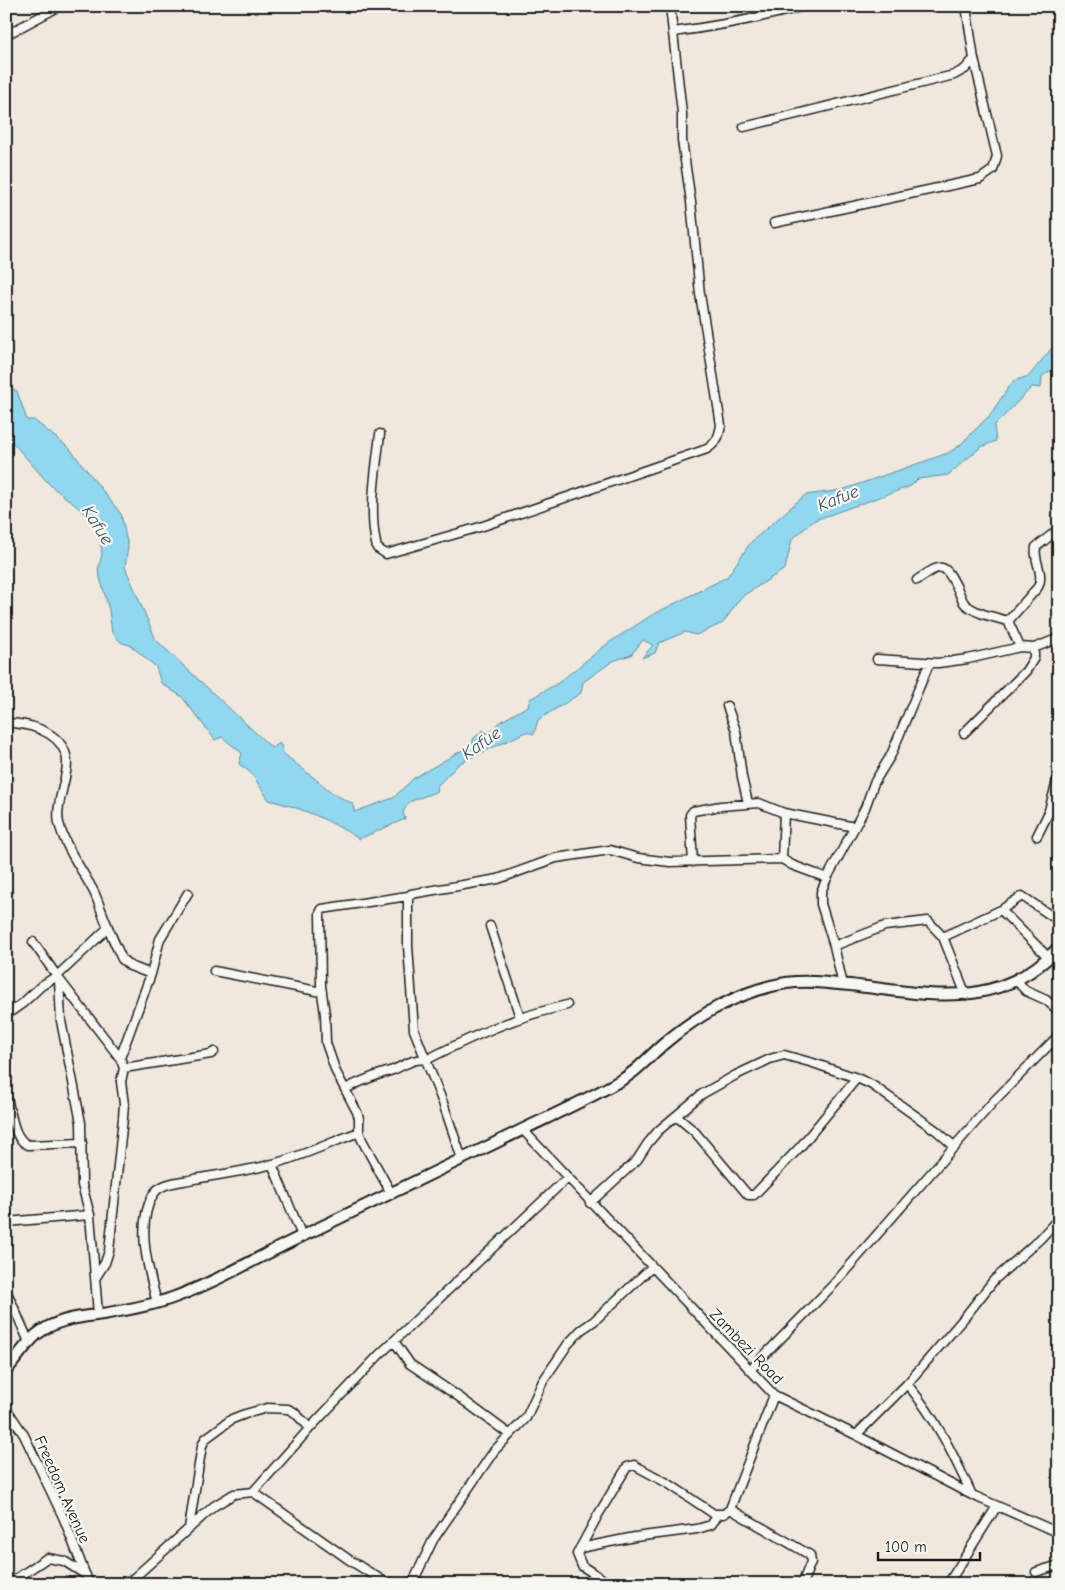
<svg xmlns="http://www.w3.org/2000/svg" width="1065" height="1590" font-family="'Comic Neue',sans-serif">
	<rect width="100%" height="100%" fill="#f0e8dd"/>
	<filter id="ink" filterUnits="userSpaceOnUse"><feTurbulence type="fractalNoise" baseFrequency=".02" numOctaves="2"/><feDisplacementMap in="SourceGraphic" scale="10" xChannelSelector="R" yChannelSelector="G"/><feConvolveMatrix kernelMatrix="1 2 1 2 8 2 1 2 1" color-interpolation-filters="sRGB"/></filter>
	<g filter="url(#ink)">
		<!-- water -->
		<path fill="#8fd8f0" stroke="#618d9b" d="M1059,348V366L1042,376L1041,388L1032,387L994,426L996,441L981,447L948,475L918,479L911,486L815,520L792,539L785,569L741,597L723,623L696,635L685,632L659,643L655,653L642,658L653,645L643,640L631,655L613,661L583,682L581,693L538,720L534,734L526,732L460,763L437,786L438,791L409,802L403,812L405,819L359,839C328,819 304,809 269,800L251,773L239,764L242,753L222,737L215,740L182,697L161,683L156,667L130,645L122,643L112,633L109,610L98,570L102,554L99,530L80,509L50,485L6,435V387L17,391L27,420H34L70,449L121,514L128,547L125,567L156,640L272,748L280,743L284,754L334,794L353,804L354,812L393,798L414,778L473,744V739L483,730L485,733H490L498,723L528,706L530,699L558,683L607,644L652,615L727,577L751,542L805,495L842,490L948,453L959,446L989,416L1013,381L1029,376L1051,349L1056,351Z"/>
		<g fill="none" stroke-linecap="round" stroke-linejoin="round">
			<defs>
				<path id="minor" d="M673,32C718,26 761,18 805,6
					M6,35L60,6
					M744,127L954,75L965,69L974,59
					M774,223L980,179L993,170L997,156L974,59L966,6
					M380,434C376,471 368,511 377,548L386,554L480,527L707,449C717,442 719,437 721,425L700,294L691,202L682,140V113L670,6
					M917,580C942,563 944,561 958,590C960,594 962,601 965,604C976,614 994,617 1008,621
					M1020,647L1008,621L1038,587C1045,573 1033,561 1036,547L1059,529
					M877,659L938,663L968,659L1020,647L1034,648L1059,638
					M727,706L736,731L742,777L748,803
					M6,723C27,723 56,730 65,752C73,769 54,802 59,823C65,848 82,869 94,892C99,903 103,916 108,927C112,938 117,948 122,959L130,966L151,974
					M964,733L1026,671L1034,658V648
					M1037,836L1048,814L1059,774
					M782,859L784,813
					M693,862L690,815L693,811L721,806L759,803L784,813L855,827
					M408,896V946L414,1030L443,1103L462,1159
					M1001,910L1049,958
					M490,926L520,1017
					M943,937L1001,910L1022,896L1059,921
					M33,942L59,979L120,1058L124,1068L121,1082L124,1104L123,1118L109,1251L105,1263L96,1277
					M834,946L885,926L928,921L943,937L966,995
					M214,971L322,992
					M59,980L61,1021L81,1123L82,1185L90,1215L98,1314
					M1015,982L1017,981L1026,991L1046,1000L1059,1011
					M843,985L834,946L821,904V892L827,878L865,808L874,783L891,755L929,664
					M6,1015L23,1003L41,986L57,976L108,928
					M120,1058L151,974L160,939L188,893
					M124,1068L211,1054L214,1052
					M345,1089C361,1081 376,1075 393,1070C403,1066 415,1057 426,1060C473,1036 514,1017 567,1005
					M6,1096C12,1111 12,1138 28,1145L82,1143
					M676,1116L695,1132L748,1195H754L801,1146L857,1078
					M522,1129L774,1395L856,1435L972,1495L1059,1533
					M272,1164L302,1236
					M391,1193L362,1140L359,1132V1118L357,1112L336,1072L326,1043L325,1014L321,986L320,913L322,909L408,896L411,894L498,879L556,858L610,850L638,858L670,862L782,859L792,865L827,878
					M590,1203L637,1160L648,1143L658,1131L702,1094L736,1075L770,1059L784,1055L813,1063L857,1078L872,1085L937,1131L955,1147
					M6,1222L90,1215
					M6,1290L29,1342
					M157,1303C149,1271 135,1226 153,1195C160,1182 181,1182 194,1179C220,1175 247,1171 273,1164C302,1156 330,1143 359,1132
					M394,1341L410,1364L459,1397L509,1434
					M750,1370L833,1285L994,1101L1059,1035
					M907,1384C936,1418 953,1454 972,1495
					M6,1408L24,1435L64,1519L89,1584
					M856,1435L907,1384L964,1318L994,1280L1040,1239L1059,1218
					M253,1492L348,1559L388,1584
					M730,1509L810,1555L811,1562L802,1584
					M189,1528L200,1458L202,1446L205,1439L232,1419L245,1414L267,1408L288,1409L294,1412L310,1428
					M580,1548L635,1537L697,1529L711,1525L718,1515
					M1036,1572L1059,1565
					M8,1584L47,1558L64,1561L86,1575
					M127,1584L214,1506L234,1494L253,1492L310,1428L379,1355L567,1178
					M412,1584L433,1540L494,1451L526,1418L543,1381L568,1344L581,1330L594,1321L652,1267
					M610,1584L582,1566L577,1554L598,1515L627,1467L634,1465L669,1484L714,1514H724L730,1509L774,1395
					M948,1584L997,1506"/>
				<path id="tertiary" d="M6,1371C16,1359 25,1345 36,1335C55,1319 80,1317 103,1314C126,1310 150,1306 172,1298C214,1283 253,1260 294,1240C361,1208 428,1175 495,1143C535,1123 577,1105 616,1083C636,1073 649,1056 666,1042C699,1014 742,990 786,983C807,980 829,983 850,985C929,994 998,1013 1059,947"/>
			</defs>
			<!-- minor casing -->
			<use href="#minor" stroke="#1c1c1c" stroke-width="11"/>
			<!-- tertiary casing -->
			<use href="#tertiary" stroke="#1c1c1c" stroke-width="14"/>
			<!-- minor -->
			<use href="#minor" stroke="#f6f6f2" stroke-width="8"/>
			<!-- tertiary -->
			<use href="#tertiary" stroke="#f6f6f2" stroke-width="10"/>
		</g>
	</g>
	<g text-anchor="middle" stroke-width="4.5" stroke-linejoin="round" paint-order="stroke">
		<!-- street labels -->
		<g font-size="16" fill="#1c1c1c" stroke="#f6f6f2">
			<text transform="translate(747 1346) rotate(46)" y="6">Zambezi Road</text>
			<text transform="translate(63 1489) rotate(66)" y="6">Freedom Avenue</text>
		</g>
		<!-- water labels -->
		<g font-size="18" font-style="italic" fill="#3e545c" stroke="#f6f6f2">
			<text transform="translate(838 498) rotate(-22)" y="6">Kafue</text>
			<text transform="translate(98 525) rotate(58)" y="6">Kafue</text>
			<text transform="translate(481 743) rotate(-35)" y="6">Kafue</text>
		</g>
	</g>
	<!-- margin -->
	<rect width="1065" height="1590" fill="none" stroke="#f6f6f2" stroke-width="25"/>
	<rect x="12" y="12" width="1040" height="1565" fill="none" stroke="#1c1c1c" stroke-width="2" filter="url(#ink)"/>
	<!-- scale -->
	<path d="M878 1552v8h102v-8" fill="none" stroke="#1c1c1c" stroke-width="2.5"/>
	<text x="885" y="1552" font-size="15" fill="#1c1c1c" stroke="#f6f6f2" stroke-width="4" paint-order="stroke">100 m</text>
</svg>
